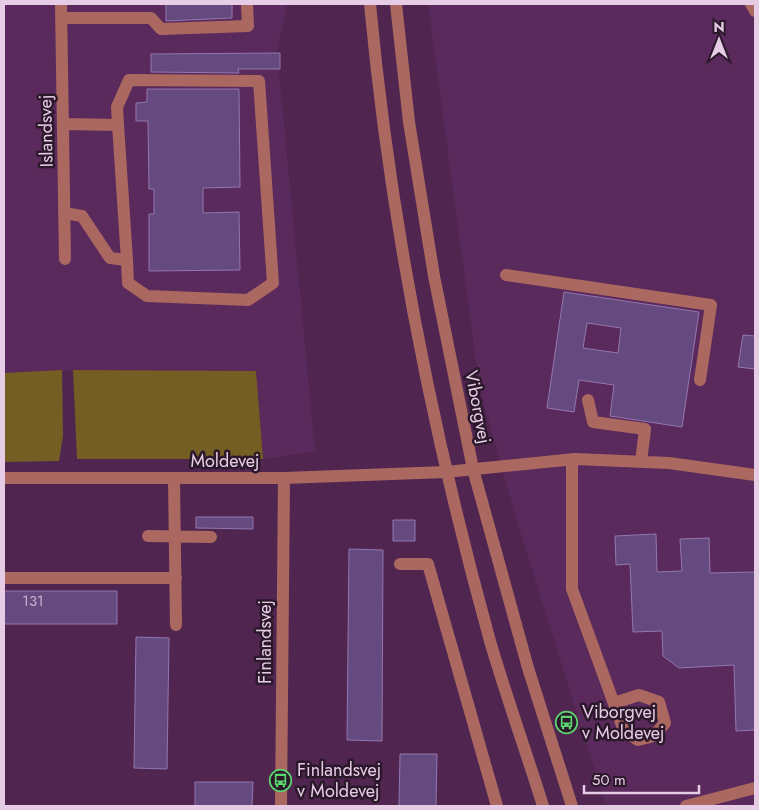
<svg xmlns="http://www.w3.org/2000/svg" width="759" height="810" font-family="Jost,sans-serif">
	<rect width="100%" height="100%" fill="#502651"/>
	<!-- built -->
	<path fill="#5b2a5c" d="M4,4H287L277,51L315,451L263,459L256,371L73,370L4,373Z
		M428,4H755V806H606L517,521L480,390Z"/>
	<!-- green -->
	<path fill="#755e23" d="M62,370L63,436L59,461L4,462V373Z
		M73,370L256,371L263,459H77Z"/>
	<!-- building -->
	<path fill="#654a7f" stroke="#9377b0" fill-rule="evenodd" d="M166,4H232V18L166,21Z
		M280,53V69H238L239,73L151,72V54Z
		M147,89H239L240,187L203,188V213L239,212L240,270L149,271V214H154V189H149L148,121H136V103L147,102Z
		M564,292L699,312L682,427L610,416L614,385L579,380L574,412L547,408ZM587,323L621,328L618,353L583,348Z
		M743,335L755,336V369L738,367Z
		M196,517H253V529L196,528Z
		M393,520H415V541H393Z
		M656,534L657,572L682,571L680,539L709,538L710,573L755,572V730L736,731L734,665L679,668L663,656L662,631L633,632L630,564L616,565L615,536Z
		M349,549L383,550L382,741L347,740Z
		M4,591H117V624H4Z
		M136,637L169,638L167,769L134,768Z
		M400,754H437L436,806H399Z
		M195,782H253L252,806H195Z"/>
	<g fill="none" stroke-linecap="round" stroke-linejoin="round">
		<!-- minor -->
		<path stroke="#ab6860" stroke-width="12" d="M61,4L65,259
			M370,4C390,219 432,432 490,641C506,696 526,751 543,806
			M396,4L409,122L434,276L473,469L528,668L572,806
			M751,4L755,11
			M61,18H151L161,29L248,26L247,4
			M64,124L118,125L117,107L129,80L259,81L273,283L248,300L147,296L128,283L127,260L110,258L82,216L64,213
			M118,125L127,260
			M506,275L711,305L700,380
			M588,400L593,422L645,429L641,462
			M572,460V589L624,731L638,740L654,736L665,723L659,702L639,695L614,703
			M4,478H284L446,472L575,459L669,463L755,475
			M174,479L176,625
			M148,536L211,537
			M400,564H428L497,806
			M4,578H176
			M281,806L284,478
			M686,806L755,788"/>
	</g>
	<!-- icons -->
	<defs>
		<symbol id="bus-ring" viewBox="-11 -11 22 22"><circle r="9.5" fill="#2b182b" stroke="#5bd56e" stroke-width="1.5"/><path d="M-5-6H5V4H4V6H2V4H-2V6H-4V4H-5ZM-3.5-4V0h7V-4ZM-3.5 1.2v1.5H-2V1.2ZM2 1.2v1.5H3.5V1.2Z" fill="#5bd56e"/></symbol>
	</defs>
	<g fill-rule="evenodd">
		<use href="#bus-ring" x="554" y="710" width="25" height="25"/>
		<use href="#bus-ring" x="268" y="768" width="25" height="25"/>
	</g>
	<g text-anchor="middle" stroke-width="5" stroke-linejoin="round" paint-order="stroke">
		<!-- number labels -->
		<g font-size="15" fill="#c6accc">
			<text x="33" y="606">131</text>
		</g>
		<!-- street labels -->
		<g font-size="18" fill="#e6cce5" stroke="#2b182b">
			<text transform="translate(46 131) rotate(-91)" y="6">Islandsvej</text>
			<text transform="translate(478 407) rotate(79)" y="6">Viborgvej</text>
			<text x="225" y="467">Moldevej</text>
			<text transform="translate(265 642) rotate(-90)" y="6">Finlandsvej</text>
		</g>
		<!-- poi labels -->
		<g font-size="18" fill="#e6cce5" stroke="#2b182b" text-anchor="start">
			<text x="582" y="718">Viborgvej<tspan x="582" dy="21">v Moldevej</tspan></text>
			<text x="297" y="776">Finlandsvej<tspan x="297" dy="21">v Moldevej</tspan></text>
		</g>
	</g>
	<!-- border -->
	<rect width="759" height="810" fill="none" stroke="#e6cce5" stroke-width="10"/>
	<!-- north arrow -->
	<g transform="translate(719 40)" stroke="#2b182b" stroke-width="4" paint-order="stroke">
	<path d="M0-4L9 19L0 12L-9 19Z" fill="#e6cce5"/>
	<text y="-8" font-size="14" font-weight="bold" text-anchor="middle" fill="#e6cce5">N</text>
	</g>
	<!-- scale -->
	<path d="M584 785v8h115v-8" fill="none" stroke="#e6cce5" stroke-width="2.5"/>
	<text x="592" y="785" font-size="15" fill="#e6cce5" stroke="#2b182b" stroke-width="4" paint-order="stroke">50 m</text>
</svg>
